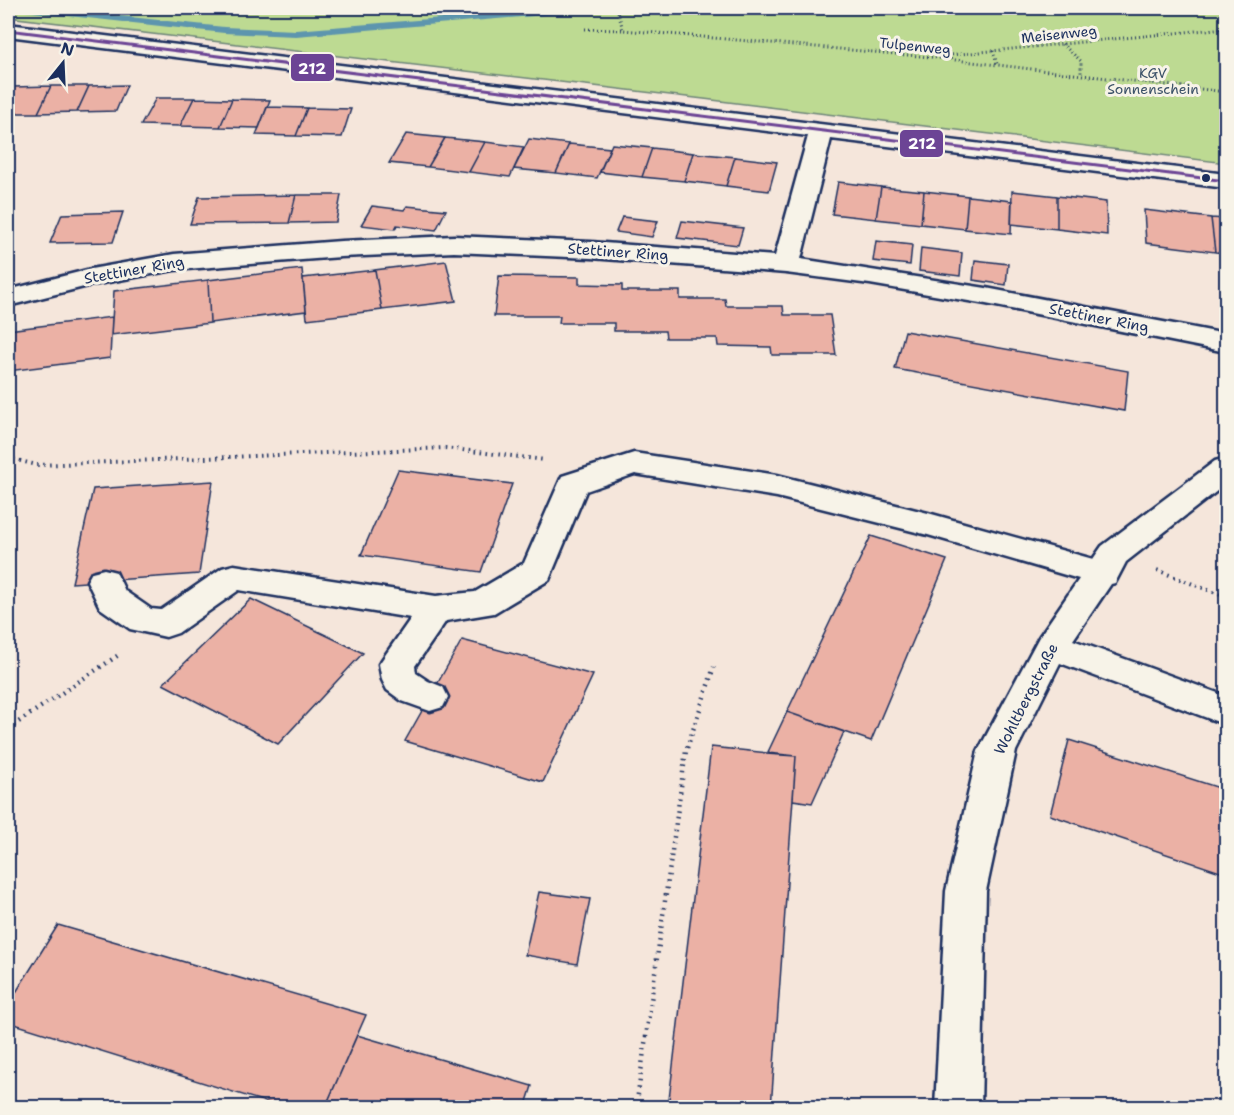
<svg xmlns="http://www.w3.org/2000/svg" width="1234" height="1115" font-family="'Shantell Sans',sans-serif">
	<rect width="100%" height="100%" fill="#f5e6db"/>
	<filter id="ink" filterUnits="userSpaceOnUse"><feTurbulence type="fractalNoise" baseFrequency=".0167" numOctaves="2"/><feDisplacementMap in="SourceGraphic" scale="12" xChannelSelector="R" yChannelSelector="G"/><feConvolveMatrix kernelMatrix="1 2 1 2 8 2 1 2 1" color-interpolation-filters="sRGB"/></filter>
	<g filter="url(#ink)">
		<!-- green -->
		<path fill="#bdda92" stroke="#6c8478" stroke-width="1.5" d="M8,8H1226V163L704,99L8,17Z"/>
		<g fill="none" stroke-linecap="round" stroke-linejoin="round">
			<!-- stream -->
			<path fill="#5d95ae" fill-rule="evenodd" d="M19,8H45L224,27L296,30L564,8H597L592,11L296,36L224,33L24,11Z"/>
		</g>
		<!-- building -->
		<path fill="#ebb1a5" stroke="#1b2f5e" stroke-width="1.5" d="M127,85L116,111L77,112L89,86Z
			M51,86H89L77,112L38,113Z
			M51,86L38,113H8V98L13,87Z
			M156,98H194L180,126L141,125Z
			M194,98L232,99L220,127L180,126Z
			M232,99L270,100L259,128L220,127Z
			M267,107L307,108L296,136L256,135Z
			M307,108L351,109L342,137L296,136Z
			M406,134L445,138L428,167L389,163Z
			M445,138L485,142L469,172L428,167Z
			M529,139L569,144L556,173L514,169Z
			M485,142L524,147L510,177L469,172Z
			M569,144L610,148L597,178L556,173Z
			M612,144L652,148L642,177L600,172Z
			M652,148L693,153L684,181L642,177Z
			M693,153L735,157L726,186L684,181Z
			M735,157L777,162L769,191L726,186Z
			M838,182L881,187L876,219L832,214Z
			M881,187L924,191L921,224L876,219Z
			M924,191L968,196L965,229L921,224Z
			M1012,191L1057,196V229L1011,224Z
			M296,195H341L336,222L289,223Z
			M296,195L289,223L190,224L199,197Z
			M968,196L1012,201L1011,234L965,229Z
			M1057,196L1106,202L1107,235L1057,229Z
			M372,206L404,210L407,206L446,210L436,230L397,225L395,229L361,225Z
			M1144,210L1211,218L1215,252L1146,243Z
			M123,212L113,242L50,243L62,214Z
			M622,217L658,221L652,237L616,232Z
			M1211,218L1226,219V253L1215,252Z
			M682,221L743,228L738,245L677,238Z
			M876,241L912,245L910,265L873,261Z
			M921,248L962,253L960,276L919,271Z
			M975,260L1008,264L1006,285L973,280Z
			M446,261L456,301L382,310L375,270Z
			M302,269L306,311L210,323L208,280Z
			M375,270L382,310L307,319L303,278Z
			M499,276L579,277V284L622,285V291H680V299H725L726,306H783L784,315H830L836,355H772L771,347L718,346L717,338H666L665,331H614V323H559L560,316H494Z
			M208,280L210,323L111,335L114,291Z
			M112,317L110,358L8,371V330Z
			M905,331L1128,371L1124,411L895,369Z
			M398,470L512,484L481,572L361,555Z
			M213,481L199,574L72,583L93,489Z
			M871,536L947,560L871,741L787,712Z
			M251,599L363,653L278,744L163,684Z
			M462,640L593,675L543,782L405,741Z
			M787,712L844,732L812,803L793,800L796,756L767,754Z
			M1069,740L1226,790V874L1050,815Z
			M711,747L796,756L771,1108H668Z
			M539,892L590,899L577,964L525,955Z
			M58,925L366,1015L325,1108H285L8,1022V1005Z
			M357,1035L532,1086L525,1108H325Z"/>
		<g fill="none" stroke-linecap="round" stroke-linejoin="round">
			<defs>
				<path id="minor" d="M8,24L1226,174V188L831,139L801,259L986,288L1226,334V352L986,304L870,284L786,273L591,258L454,252L341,257L174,270L92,285L8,306V290L91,269L174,254L341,241L454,236L591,242L775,256L808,136L8,36Z
					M634,453L777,475L928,513L1093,559L1102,546L1215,461L1226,458V484L1126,562L1115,583L1111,584L1073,640L1226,696V725L1060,663L1016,751L986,891L981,1108H935L946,891L978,751L1039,637L1079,579L928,535L777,497L635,474L586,491L549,580L494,613L446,621L415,666L416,673L428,681L443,687L448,697L443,707L430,711L402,701L387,690L382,680L379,664L411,618L239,590L178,633L166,637L130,629L100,608L87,581L92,572L104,569L116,572L125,591L151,609L161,610L222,568L234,565L436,596L475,592L524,563L562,476Z"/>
			</defs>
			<!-- minor casing -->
			<use href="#minor" stroke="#1b2f5e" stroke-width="5"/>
			<!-- path-far2 -->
			<path stroke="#1b2f5e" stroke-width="3" stroke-dasharray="1 3" stroke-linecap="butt" d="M617,8L623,30L930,57L1226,92
				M585,29L623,30
				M1062,44L1081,61V75
				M993,51L997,64
				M940,56L1226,28"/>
			<!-- path-far1 -->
			<path stroke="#1b2f5e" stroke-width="4" stroke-dasharray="1.5 4.5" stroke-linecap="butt" d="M8,458L37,465L445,448L545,460
				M1157,570L1226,597"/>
			<!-- path -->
			<path stroke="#1b2f5e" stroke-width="4.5" stroke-dasharray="1.5 5" stroke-linecap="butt" d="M8,729L120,654
				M636,1108L686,751L714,667"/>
			<!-- minor -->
			<use href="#minor" fill="#f7f3e8" fill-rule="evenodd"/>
			<defs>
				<path id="bus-1" d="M8,30L1226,181"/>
			</defs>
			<!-- bus-1 casing -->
			<use href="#bus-1" stroke="#f7f3e8" stroke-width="6"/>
			<!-- bus-1 -->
			<use href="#bus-1" stroke="#6c4495" stroke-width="3"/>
		</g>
	</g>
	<!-- markers -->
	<circle fill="#1b2f5e" stroke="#f7f3e8" stroke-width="2" cx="1206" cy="178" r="5"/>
	<g text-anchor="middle" stroke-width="6" stroke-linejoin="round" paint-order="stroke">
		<!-- far-street labels -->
		<g font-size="14" fill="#1b2f5e" stroke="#f7f3e8">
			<text transform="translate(1059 34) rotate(-6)" y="5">Meisenweg</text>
			<text transform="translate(915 46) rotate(6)" y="5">Tulpenweg</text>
		</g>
		<!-- far-park labels -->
		<g font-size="14" fill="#3b5168" stroke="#f7f3e8">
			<text x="1153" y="78">KGV<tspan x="1153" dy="16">Sonnenschein</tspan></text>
		</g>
		<!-- street labels -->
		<g font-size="15" fill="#1b2f5e" stroke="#f7f3e8">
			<text transform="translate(618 252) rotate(4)" y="5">Stettiner Ring</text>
			<text transform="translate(134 270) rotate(-10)" y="5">Stettiner Ring</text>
			<text transform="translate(1099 318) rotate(11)" y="5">Stettiner Ring</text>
			<text transform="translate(1026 699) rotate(-63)" y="5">Wohltbergstraße</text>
		</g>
	</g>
	<g stroke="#f7f3e8" stroke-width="2">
		<rect x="290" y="53" width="45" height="29" rx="6" fill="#6c4495"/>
		<rect x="899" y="129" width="45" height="29" rx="6" fill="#6c4495"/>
	</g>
	<g font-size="16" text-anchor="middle" font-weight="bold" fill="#fff">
		<text x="312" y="74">212</text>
		<text x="922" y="149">212</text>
	</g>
	<!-- margin -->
	<rect width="1234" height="1115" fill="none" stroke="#f7f3e8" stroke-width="30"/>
	<rect x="15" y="15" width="1204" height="1085" fill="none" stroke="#1b2f5e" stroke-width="2" filter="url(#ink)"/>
	<!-- north arrow -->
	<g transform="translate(63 63) rotate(18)" stroke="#f7f3e8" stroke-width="4.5" paint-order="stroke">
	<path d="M0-4.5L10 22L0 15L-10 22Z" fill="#1b2f5e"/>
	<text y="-9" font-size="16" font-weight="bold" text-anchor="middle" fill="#1b2f5e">N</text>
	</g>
</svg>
